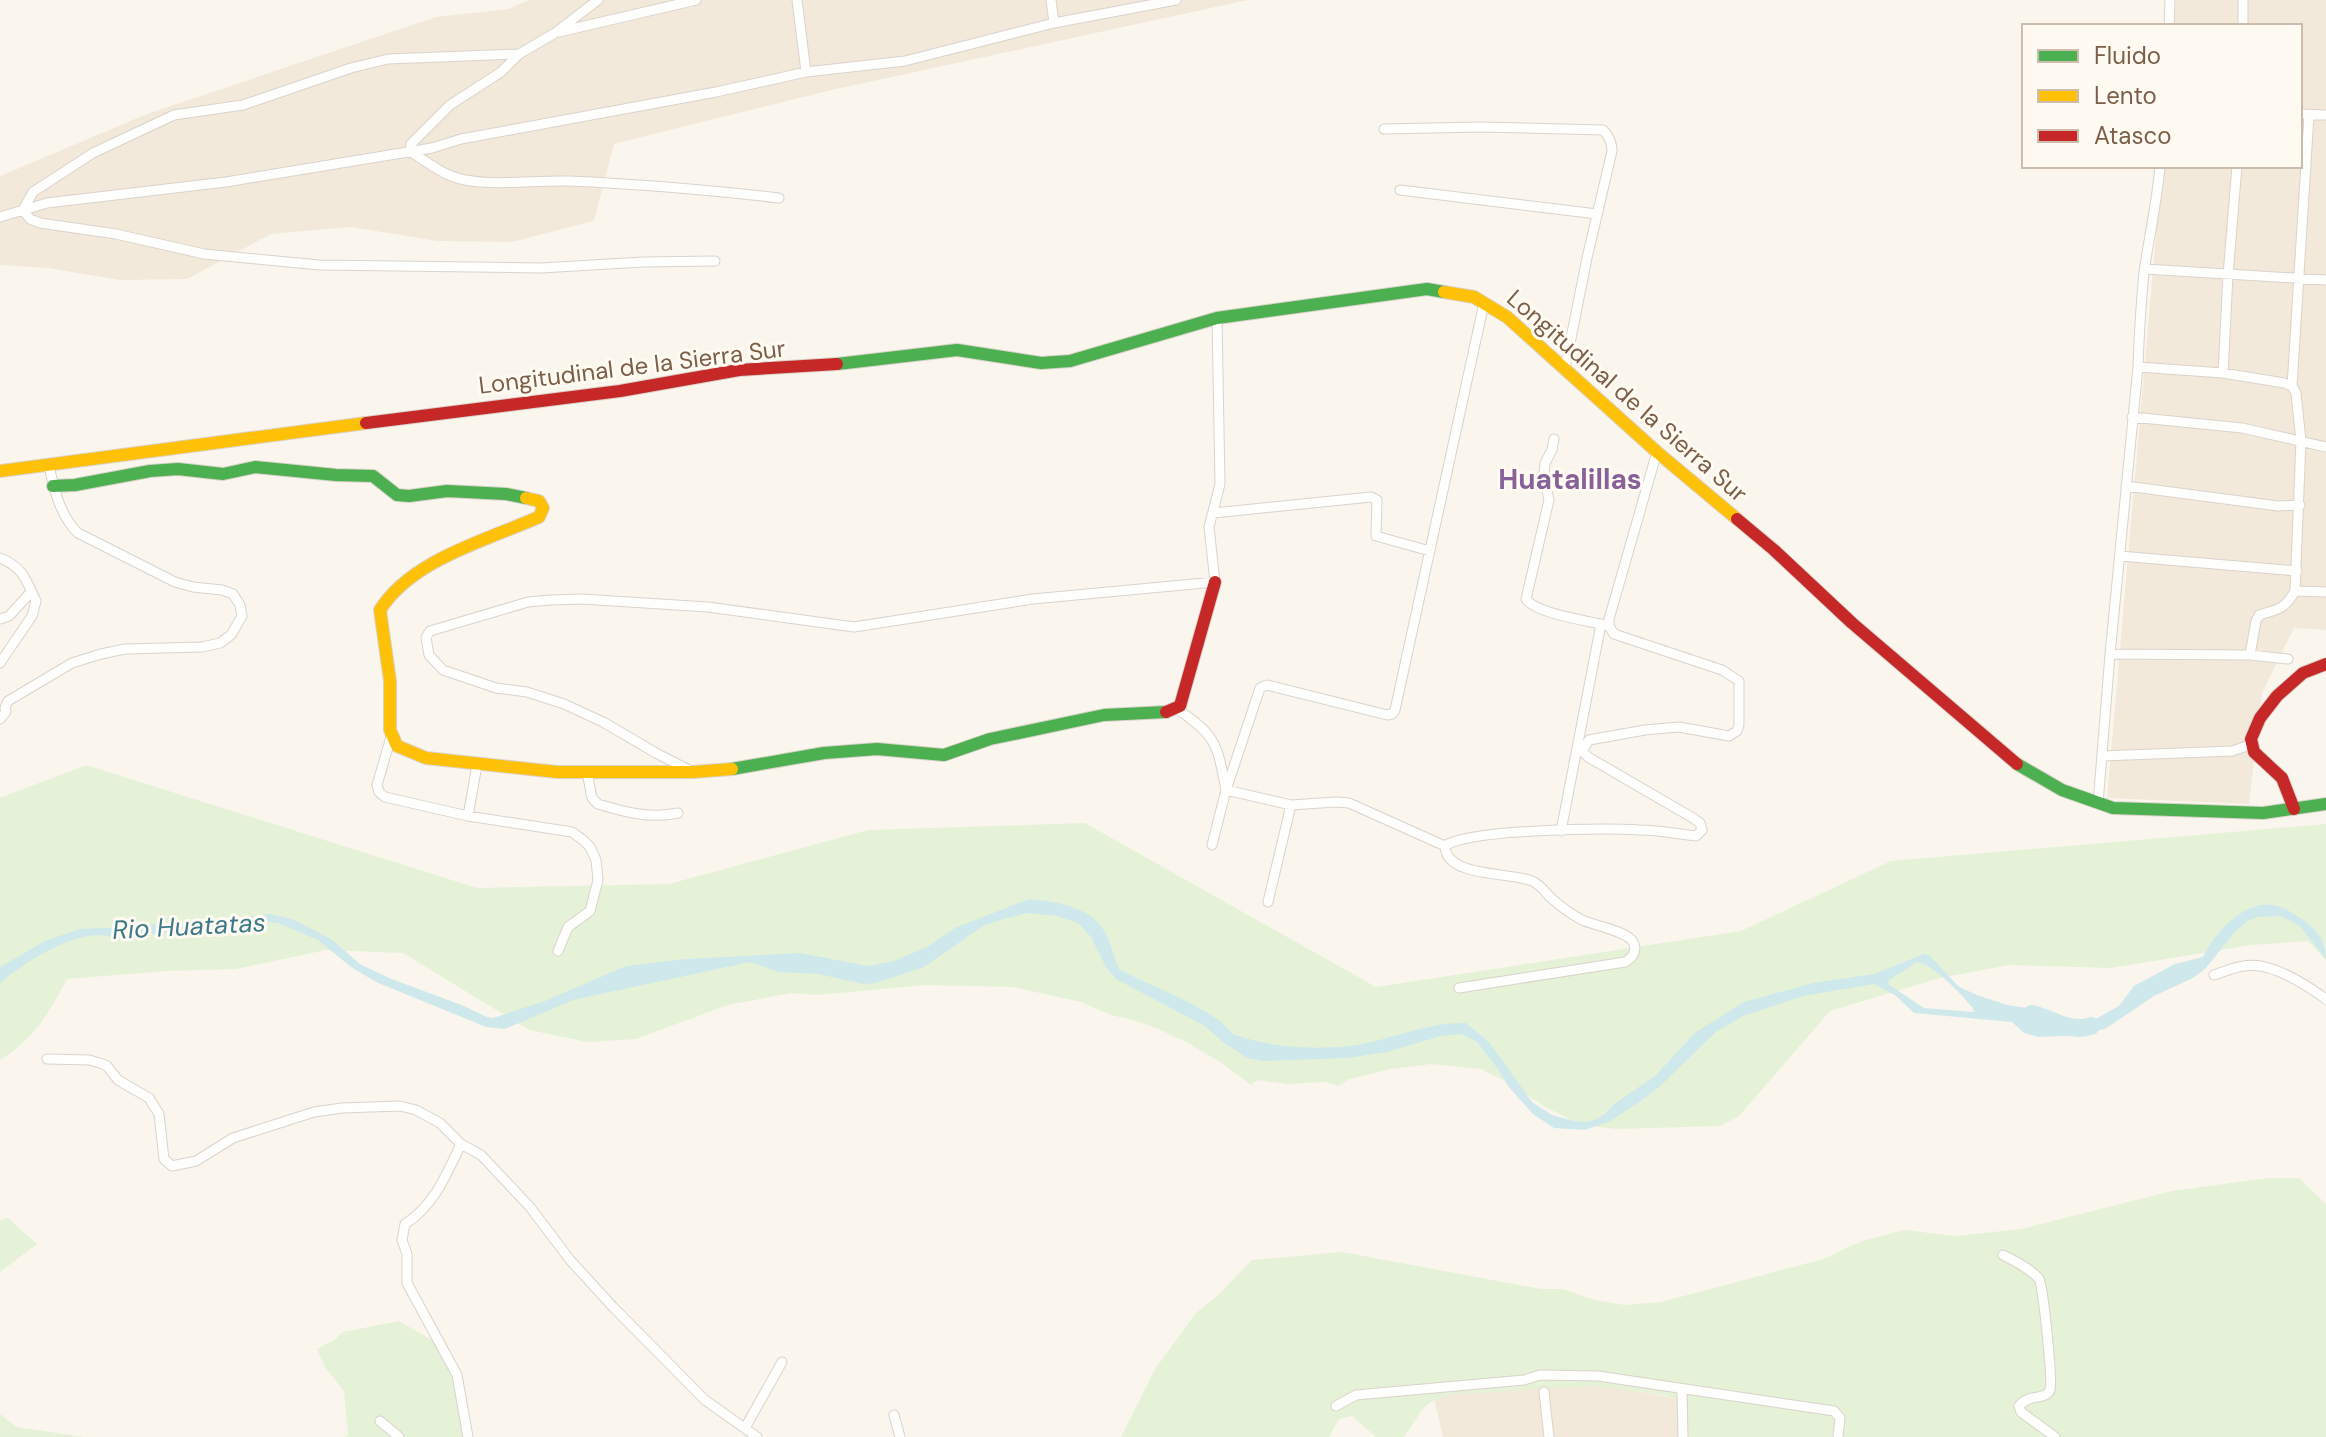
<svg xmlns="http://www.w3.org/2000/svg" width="2326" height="1437" font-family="'DM Sans',sans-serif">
	<rect width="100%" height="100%" fill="#faf6ee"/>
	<!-- residential -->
	<path fill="#f3e9db" d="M529,0H1248L832,90L614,144L594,221L512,242L437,241L351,227L271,234L187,279L120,280L47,268L0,265V176L147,114L436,17L508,9Z
		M2176,0H2326V630L2294,628L2262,693L2249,804L2107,798L2162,166H2300V26H2174Z
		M1422,1348L1867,1437H1443Z"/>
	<!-- green -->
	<path fill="#e5f2d7" d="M86,765L477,888L669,884L868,830L1085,823L1376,987L1741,931L1891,861L2326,824V960L2308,941L2251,945L2111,968L2009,965L1940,978L1830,1011L1740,1115L1721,1126L1616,1129L1582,1125L1545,1107L1513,1085L1481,1069L1431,1064L1391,1069L1349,1079L1338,1086L1325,1082L1287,1084L1257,1080L1251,1085L1223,1064L1188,1043L1158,1029L1133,1020L1111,1015L1081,1002L1013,987L926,985L817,995L791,993L728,1005L636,1039L588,1042L529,1030L403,953L326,950L236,969L167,971L67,979C49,1013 34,1039 0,1060V798Z
		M2268,1178H2299L2326,1204V1437H1690L1687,1401L1650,1393L1595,1386L1455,1394C1419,1402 1424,1410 1404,1437H1376L1352,1416L1339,1419L1329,1437H1121L1155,1369L1195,1314L1219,1294L1252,1260L1342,1252L1541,1289H1563L1594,1300L1625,1305L1661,1302L1823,1259L1862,1241L1904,1230L1956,1236L2021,1229L2172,1191Z
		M8,1218L37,1244L0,1272V1220Z
		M399,1321L436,1342L451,1362L471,1437H344L348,1435L344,1391L325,1367L317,1349L334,1340L343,1332Z
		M0,1414L16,1427L84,1437H0Z"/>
	<!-- water -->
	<path fill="#cee8ec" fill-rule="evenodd" d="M1029,899C1054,901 1088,906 1103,929C1111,941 1113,956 1119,969C1145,984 1218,1010 1232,1034C1270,1047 1315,1051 1356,1045C1393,1039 1428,1022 1466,1023L1489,1042L1532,1102L1552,1115L1574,1121L1586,1122L1595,1120L1605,1114L1614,1104L1655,1076L1696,1032L1744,1002L1813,983L1874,974L1924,954L1929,955L1959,987L1977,995L2007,1005L2047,1011L2054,1014V1025L2057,1027L2092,1021L2119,1006L2134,986L2175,964L2203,957C2215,933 2243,900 2274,905C2284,907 2294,914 2302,919C2317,929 2326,941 2326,959L2299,925L2280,916L2257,917L2246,922L2235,932L2205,969L2193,978L2154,996L2105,1029L2064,1036L2039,1037L2024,1033L2012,1022L1914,1013L1895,995L1874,984L1803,996L1743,1016L1716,1032L1659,1087L1638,1103L1610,1121L1585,1130L1554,1128L1533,1114L1508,1086L1498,1069L1477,1042L1461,1034L1441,1036L1387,1052L1348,1058L1263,1061L1247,1058L1222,1041L1205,1026L1116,979L1106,967L1091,937L1078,923L1057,916L1028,913L1003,919L983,926L924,967L876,983L864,984L818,974L779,972L750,962L573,1000L505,1029L486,1027L376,982L351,967L318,940L278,923L251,921L189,931L112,937C78,927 26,961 0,983V967L45,941L80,929L128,927L144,924L186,925L269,914L292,919L331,939L360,964L389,978L464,1006L487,1017L493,1018L545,1001L626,966L686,959L800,953L868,966L894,961L927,947L955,928ZM1917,962C1936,965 1960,994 1973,1008L1974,1012L1924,1008L1888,984L1889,980Z"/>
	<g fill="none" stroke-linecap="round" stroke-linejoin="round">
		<!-- river -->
		<path stroke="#cee8ec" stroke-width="18" d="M2032,1014C2053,1019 2068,1033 2091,1026"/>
		<defs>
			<path id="street" d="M797,0L806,72
				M1051,0L1054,23
				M2169,26L2170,0
				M2243,26V0
				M559,32L696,0
				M519,54L388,59L351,68L243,105L174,115L93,153L33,192L23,210L30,219L40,223L116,234L204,254L319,265L541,268L643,262L715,261
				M2300,114L2326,115
				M1384,129L1480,127L1603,130C1609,136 1612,142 1612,151L1587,258L1565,368
				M410,151C428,163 444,176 465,180C499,186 535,180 569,181C640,184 709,190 779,198
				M410,151L411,144L450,105L501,72L519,54L555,33L598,0
				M1400,190L1597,214
				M0,217L47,203L226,182L432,148L461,139L716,92L806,72L905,61L1054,23L1176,0
				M2145,269L2326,280
				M2138,367L2223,373L2284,383L2292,386L2296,393L2301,441L2295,591C2284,610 2279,609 2259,615L2256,621L2250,655L2288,659
				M2223,373L2228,275L2237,166
				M2292,386L2309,115
				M2132,417L2242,428L2326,447
				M1554,439L1552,450L1545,463L1544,475L1549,500L1526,599C1536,614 1590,621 1609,626
				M2126,486L2278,506L2300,505
				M1214,513L1371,497L1377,500L1376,536L1430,551
				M2120,556L2297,571
				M0,558C23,567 26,580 36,601L32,616L0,663
				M2295,591L2326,592
				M0,619L9,616L31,592
				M2110,654L2250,655
				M1177,709C1217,736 1217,744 1226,790L1291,805L1336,802L1349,803L1445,846
				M0,719L6,712L5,708L8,701L72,663L101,654L125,649L202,647L220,643L231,635L242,616L240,605L233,594L222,590L193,587L175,582L78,533C60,516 54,489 49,466
				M391,737L377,785L379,792L385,797L468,816L572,832L583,840L590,847L596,860L598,880L590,911L568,927L558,951
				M2102,756L2232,751L2250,745
				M691,771L656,753L603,722L564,704L527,692L496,688L443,670L429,655L426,637L430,631L528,602L551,600L581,599L708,607L854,627L1033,599L1215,582L1209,527L1220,484L1217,318
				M587,772L592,798L598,804C624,812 650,819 678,813
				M2098,804L2110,654L2138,367C2139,335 2141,304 2144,272C2149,237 2157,202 2160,166
				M468,816L477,765
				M1561,831L1601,624
				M1212,845L1226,790L1260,688L1267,685L1387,715L1392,714L1395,710L1484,303
				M1268,902L1291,805
				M2214,975C2224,972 2234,967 2244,966C2270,961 2305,984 2326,999
				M1459,988L1625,962C1632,958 1638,951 1633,942C1627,931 1593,925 1582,920C1571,914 1560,906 1551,898C1545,892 1541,885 1532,881C1512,872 1446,878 1445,846C1469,829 1606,828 1640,830C1659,830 1677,834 1696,836L1702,830L1700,823L1693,818L1588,757L1582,751L1589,740L1645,730L1679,727L1729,736L1737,731L1739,725V681L1722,670L1614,634L1609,626V619L1657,452
				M47,1059L89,1060L100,1063L107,1066L118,1080L149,1098L159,1114L164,1159L172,1166L196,1161L233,1138L314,1112L342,1108L400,1106L416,1110L440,1123L461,1144L481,1155L530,1207L570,1260L613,1307L705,1400L757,1437
				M461,1144C447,1173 434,1206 405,1224L402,1240L407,1254V1283L457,1375L468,1437
				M2003,1255C2015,1261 2031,1269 2039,1279C2043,1284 2053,1383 2050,1390C2045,1401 2029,1393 2019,1406L2021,1412L2055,1437
				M1682,1391L1683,1437
				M1544,1392L1549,1437
				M1336,1406L1356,1395L1524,1380L1540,1375L1598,1376L1834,1411L1840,1418L1838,1437
				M894,1415L900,1437
				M380,1421L399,1437
				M745,1428L782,1362"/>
			<path id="fast" d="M837,364L957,350L1041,363L1070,361L1217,318L1427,289L1444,292
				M53,486L75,485L150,471L178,469L223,474L255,467L336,475L373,476L397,495L409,496L447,491L506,494L526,498
				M2017,764L2062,790L2113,808L2263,813L2326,804
				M732,769L824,753L877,749L944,755L990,739L1104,715L1166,712"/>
			<path id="slow" d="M1444,292L1474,297L1507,317L1657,452L1737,519
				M0,471L366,423
				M526,498L539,501L543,508L539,517C487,540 411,560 380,610L390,681V730L397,746L426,758L557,772H693L732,769"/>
			<path id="jam" d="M366,423L620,391L739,370L837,364
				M1737,519L1774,550L1852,623L2017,764
				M1166,712L1180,706L1215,582
				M2294,809L2282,778L2254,752L2251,739L2260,718L2277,696L2303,673L2326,664"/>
		</defs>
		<!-- street casing -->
		<use href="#street" stroke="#dad3cc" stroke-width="11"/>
		<!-- fast casing -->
		<use href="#fast" stroke="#dad2ca" stroke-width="14"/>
		<!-- slow casing -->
		<use href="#slow" stroke="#dad2ca" stroke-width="14"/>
		<!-- jam casing -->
		<use href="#jam" stroke="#dad2ca" stroke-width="14"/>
		<!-- street -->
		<use href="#street" stroke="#fefefc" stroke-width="9"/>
		<!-- fast -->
		<use href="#fast" stroke="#4caf50" stroke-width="12"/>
		<!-- slow -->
		<use href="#slow" stroke="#ffc107" stroke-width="12"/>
		<!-- jam -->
		<use href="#jam" stroke="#c62828" stroke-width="12"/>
	</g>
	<g text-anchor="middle" stroke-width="6" stroke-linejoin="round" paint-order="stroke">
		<!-- street labels -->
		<g font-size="24" fill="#7d5e49" stroke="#fffbf2">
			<text transform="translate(632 367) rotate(-7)" y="8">Longitudinal de la Sierra Sur</text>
			<text transform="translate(1627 396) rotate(41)" y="8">Longitudinal de la Sierra Sur</text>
		</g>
		<!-- water labels -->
		<g font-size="26" font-style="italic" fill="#3d7a8b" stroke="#fffbf2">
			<text transform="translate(189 926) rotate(-3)" y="9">Rio Huatatas</text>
		</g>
		<!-- quarter labels -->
		<g font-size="28" font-weight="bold" fill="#896199" stroke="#fffbf2">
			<text x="1570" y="489">Huatalillas</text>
		</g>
	</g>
	<!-- legend -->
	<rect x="2022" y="24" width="280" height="144" fill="#fffbf2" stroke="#cbbcae" stroke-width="2"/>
	<rect x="2038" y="50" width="40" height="12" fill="#4caf50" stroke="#cbbcae" stroke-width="2"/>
	<text x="2094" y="64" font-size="24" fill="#7d5e49">Fluido</text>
	<rect x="2038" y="90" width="40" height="12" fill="#ffc107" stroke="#cbbcae" stroke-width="2"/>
	<text x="2094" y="104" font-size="24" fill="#7d5e49">Lento</text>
	<rect x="2038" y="130" width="40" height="12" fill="#c62828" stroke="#cbbcae" stroke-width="2"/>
	<text x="2094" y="144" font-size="24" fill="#7d5e49">Atasco</text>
</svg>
